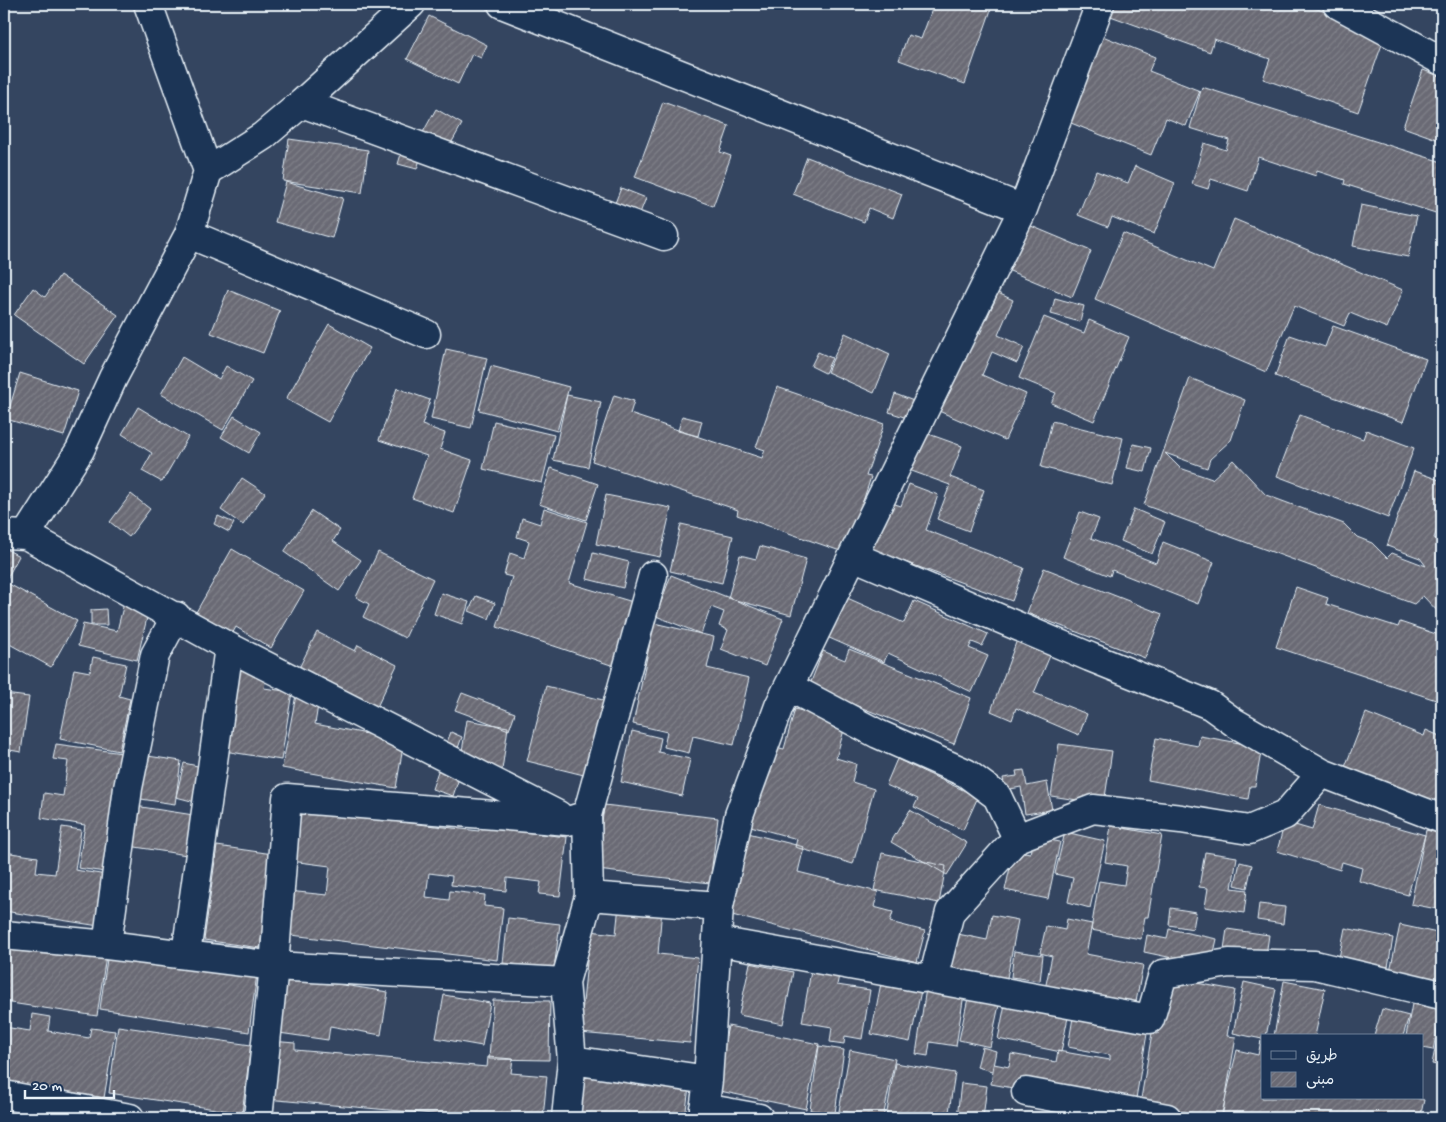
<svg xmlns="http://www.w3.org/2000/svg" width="1446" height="1122" font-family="'Gochi Hand','Playpen Sans Arabic',sans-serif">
	<defs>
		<pattern id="building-hatch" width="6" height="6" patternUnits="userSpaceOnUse" patternTransform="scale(1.25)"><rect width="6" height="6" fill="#6a6a74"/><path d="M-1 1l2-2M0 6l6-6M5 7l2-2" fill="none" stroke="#7f8089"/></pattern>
	</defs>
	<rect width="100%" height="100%" fill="#344560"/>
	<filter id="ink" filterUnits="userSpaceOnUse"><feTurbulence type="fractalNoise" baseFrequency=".02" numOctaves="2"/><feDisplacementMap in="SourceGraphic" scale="10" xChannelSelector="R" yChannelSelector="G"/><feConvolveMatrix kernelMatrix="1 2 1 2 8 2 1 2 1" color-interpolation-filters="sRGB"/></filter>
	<g filter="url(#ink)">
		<!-- building -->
		<path fill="url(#building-hatch)" stroke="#e8f1f8" d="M934,4H984L992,7L965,84L899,60L908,35L921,39Z
			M1109,4H1303L1386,33L1358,112L1263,79L1270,59L1214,39L1210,52L1105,14Z
			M429,16L487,45L481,58L472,54L458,84L407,59Z
			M1095,33L1155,57L1149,71L1200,91L1186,126L1166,118L1151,155L1061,119Z
			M1423,70L1442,77V141L1403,127Z
			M1202,87L1442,162V215L1344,184L1345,180L1317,171L1316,176L1258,157L1248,191L1211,179L1208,189L1192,184L1204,143L1226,150L1229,140L1190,128Z
			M663,102L729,126L720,152L731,156L713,206L635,177Z
			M436,109L462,124L448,149L422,134Z
			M289,139L368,150L362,193L283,181Z
			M402,151L421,156L417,169L398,164Z
			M807,157L902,194L893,218L869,208L864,222L793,194Z
			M1135,166L1175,183L1154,234L1112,217L1108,227L1078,215L1096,171L1128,183Z
			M286,182L343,198L332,238L275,222Z
			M621,188L646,198L636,223L611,213Z
			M1361,205L1417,216L1408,257L1353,246Z
			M1234,219L1403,290L1387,328L1350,313L1344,326L1294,306L1266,372L1095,299L1123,233L1213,271Z
			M1024,223L1091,251L1072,297L1005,269Z
			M60,275L118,315L84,364L14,315L33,288L45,297Z
			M228,290L280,311L263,353L211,333Z
			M998,293L1013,300L998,335L1024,347L1017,363L992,352L982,375L1026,394L1005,440L932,408L971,330L980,334Z
			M1055,298L1084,306L1080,322L1051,314Z
			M1044,317L1084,333L1089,320L1129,337L1094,421L1051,403L1056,393L1019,378Z
			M329,324L370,348L328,422L286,399Z
			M1333,326L1426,359L1403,422L1275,376L1290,335L1325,347Z
			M845,333L890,354L874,393L827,372Z
			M446,349L487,358L471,428L431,419Z
			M818,352L832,358L825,373L811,366Z
			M182,357L219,379L226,366L252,381L223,430L161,394Z
			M491,366L569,387L557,431L479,410Z
			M20,373L78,391L64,436L6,419Z
			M1190,378L1245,400L1231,440L1210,459L1207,468L1165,453L1180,468L1212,479L1233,460L1266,495L1344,524L1357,537L1372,543L1387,558L1392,553L1426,566L1420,558L1387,546L1414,471L1442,481V516L1434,538L1442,541V616L1423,596L1414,604L1144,505Z
			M777,387L884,424L866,476L871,477L846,553L737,515L738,510L592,461L614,395L634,401L630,414L762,458L765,450L756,447Z
			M397,388L430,400L422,425L445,433L440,449L472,460L454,513L412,498L427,456L379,440Z
			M895,394L919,403L913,420L889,412Z
			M567,395L601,402L588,467L553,460Z
			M138,407L188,437L162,482L142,471L152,453L122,434Z
			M1300,415L1363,439L1366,430L1414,448L1388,518L1277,476Z
			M234,416L261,432L249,453L221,437Z
			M682,416L702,421L698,436L678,431Z
			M494,421L554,435L542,483L483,469Z
			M1052,421L1123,438L1112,485L1041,467Z
			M923,432L962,446L950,477L984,490L969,531L937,519L950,485L909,470Z
			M1133,444L1151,448L1145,472L1127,468Z
			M551,468L598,484L586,520L539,504Z
			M242,478L265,493L243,525L221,510Z
			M909,484L938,495L926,530L1024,568L1012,601L872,550L889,502L901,506Z
			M131,494L150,509L129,537L110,522Z
			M606,495L671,508L660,557L596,544Z
			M544,508L587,522L569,583L633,602L614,666L497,627L512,577L504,575L510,553L524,558L529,541L517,537L522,518L540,524Z
			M1134,509L1165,522L1152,554L1121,541Z
			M312,511L340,530L333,541L361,560L339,591L284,552Z
			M1080,512L1099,519L1091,538L1156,563L1163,542L1214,562L1198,604L1112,570L1110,576L1063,557Z
			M218,516L234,523L229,532L214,524Z
			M681,524L733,536L722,583L670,571Z
			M760,546L806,559L791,615L728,598L740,555L756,559Z
			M4,548L19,556L5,582L77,621L51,667L4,641Z
			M232,549L304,591L271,648L236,627L231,636L195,614Z
			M378,552L433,579L405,638L363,617L369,604L356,597Z
			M593,553L629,562L623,588L587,579Z
			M1044,568L1162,614L1145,658L1027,613Z
			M671,575L783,619L765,666L721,649L728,630L719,626L724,612L711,607L701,634L656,616Z
			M1296,587L1328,598L1326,604L1398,627L1400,622L1442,636L1440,659H1442V702L1276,647Z
			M441,593L469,602L462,624L434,614Z
			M476,596L495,603L489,619L469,611Z
			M845,597L904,623L914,601L988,634L982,646L972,642L969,648L988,656L972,692L888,653L884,662L827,637Z
			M125,599L150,605L137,660L78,646L83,624L117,631Z
			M106,609L107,625H91V610Z
			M654,623L714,637L707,668L749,678L734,745L693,736L689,753L664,747L667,732L633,724Z
			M317,632L355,651L358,645L397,665L375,711L297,672Z
			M1018,637L1052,651L1034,693L1087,714L1079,735L1016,708L1012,720L991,711Z
			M849,649L971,698L954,744L809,687L823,651L845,660Z
			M93,657L126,664L119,696L130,699L119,751L60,739L74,669L90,672Z
			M238,666L267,670L264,688L292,692L281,760L224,751Z
			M546,686L615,703L596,778L527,761Z
			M462,693L515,713L509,730L455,710Z
			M4,694L29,697L21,752L4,749Z
			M296,695L319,699L315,724L404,741L396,788L282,768Z
			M795,709L846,723L836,758L856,764L852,782L874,789L853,864L795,847L797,839L747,825L770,746L784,749Z
			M1366,713L1424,736L1426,730L1442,737V806L1345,767Z
			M467,720L508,727L502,770L460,764Z
			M632,731L661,738L658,752L690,759L682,796L621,782Z
			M451,732L462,737L455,756L443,752Z
			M1200,736L1262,747L1255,786H1250L1248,799L1148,780L1156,738L1198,746Z
			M56,744L122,753L105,872L78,868L85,825L41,818L44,793L63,796L68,761L53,759Z
			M1059,744L1112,751L1104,804L1051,796Z
			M141,755L181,761L175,804L134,798Z
			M897,759L978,797L963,830L914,807L918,799L886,785Z
			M184,763L211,769L203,804L176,797Z
			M440,765L461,772L453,796L432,789Z
			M1024,770L1027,786L1047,782L1052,810L1025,814L1021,787L1005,790L1003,778L1017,776L1016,771Z
			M604,805L718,818L710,883L597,870Z
			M1319,805L1425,835L1408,895L1359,881L1362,868L1342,862L1340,870L1277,851L1285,822L1312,830Z
			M135,806L200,816L193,856L129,846Z
			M297,810L479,831V827L567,837L560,896L539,894L541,882L507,878L506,891L451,885L452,876L429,873L426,897L449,900L450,891L485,895L484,906L503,908L497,960L283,934L288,891L327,895L330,866L291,861Z
			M910,810L967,843L947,875L891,842Z
			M1111,826L1162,835L1148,917H1145L1141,939L1091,930L1099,881L1124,885L1127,866L1105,862Z
			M62,827L81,830L75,870L107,875L99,926L4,911V852L38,857L36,872L55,874Z
			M1426,830L1442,834V910L1411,904Z
			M1065,832L1105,841L1090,908L1068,902L1073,878L1055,874Z
			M748,833L804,847L798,872L878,892L874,907L893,912L890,922L925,931L917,962L728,914Z
			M1034,837L1060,842L1048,899L1005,890L1014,850L1030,853Z
			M217,846L273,854L260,948L204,940Z
			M1205,852L1237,857L1232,888L1247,890L1244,913L1205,907L1208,888L1199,887Z
			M882,853L946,866L939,903L874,890Z
			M1240,862L1252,865L1247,888L1235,885Z
			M1259,904L1285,907L1283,924L1257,920Z
			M619,905L662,909L658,954L698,958L690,1043L580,1033L590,931L616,934Z
			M1171,908L1196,912L1193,929L1169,925Z
			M992,915L1018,920L1006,983L945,972L953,933L987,940Z
			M508,918L560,924L554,969L503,963Z
			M1067,919L1092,924L1086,954L1143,965L1135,1007L1045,989L1052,956L1040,953L1046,926L1065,930Z
			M1400,925L1442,934V982L1390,971Z
			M1345,928L1393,938L1386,978L1337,968Z
			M1169,929L1217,939L1211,966L1144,952L1147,935L1167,939Z
			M1227,929L1269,935L1265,962L1223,956Z
			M4,940L106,955L97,1016L4,1002Z
			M1014,951L1043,955L1040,981L1011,977Z
			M108,952L257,974L249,1032L100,1009Z
			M750,963L793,972L783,1024L739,1015Z
			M811,971L839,975L837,985L870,990L862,1039L845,1036L844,1044L830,1042L832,1027L802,1022Z
			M281,975L388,992L381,1035L330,1026L328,1040L272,1032Z
			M882,978L922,986L910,1042L871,1034Z
			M1168,978L1235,990L1227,1036L1236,1037L1222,1118L1140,1105L1152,1033L1158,1034Z
			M1284,981L1325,989L1315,1036H1274Z
			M1244,982L1276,989L1266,1036H1262V1039L1233,1033Z
			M926,988L964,994L956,1046L930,1042L928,1056L916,1054Z
			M444,995L490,1003L482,1046L436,1038Z
			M968,998L999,1005L990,1047L959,1040Z
			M1006,999L1069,1012L1061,1052L998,1039Z
			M493,1000L550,1001L549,1060L489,1059Z
			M1412,1004L1441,1010L1433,1050L1422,1048V1036H1406Z
			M1075,1006L1148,1028L1134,1110L991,1084L994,1064L1009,1067L1011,1054L1056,1062L1058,1051L1110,1060V1055L1068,1047Z
			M1382,1009L1409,1016L1403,1036H1374Z
			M32,1014L50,1017L48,1031L89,1038L91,1028L115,1031L104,1098L4,1081V1027L30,1031Z
			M1441,1019H1442V1066L1432,1064Z
			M118,1026L251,1045L242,1113L109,1093Z
			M728,1026L819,1044L806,1109L715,1090Z
			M271,1041L295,1043V1050L487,1067L488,1057L513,1059L511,1073L547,1076L543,1118H478L266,1099Z
			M1261,1041L1262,1098H1415L1424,1100L1420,1118H1244L1222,1113L1237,1050L1258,1055Z
			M819,1046L844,1050L835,1113L810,1110Z
			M982,1047L996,1051L992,1071L977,1067Z
			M850,1050L895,1059L883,1118L839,1111Z
			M895,1063L955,1073L948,1118H886Z
			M576,1073L689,1087L685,1118H570Z
			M961,1083L987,1086L983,1118H957Z
			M4,1108L51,1115L50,1118H4Z
			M1023,1114L1042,1118H1022Z"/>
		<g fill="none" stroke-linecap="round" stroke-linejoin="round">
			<defs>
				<path id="street" d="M502,4L1023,209
					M1337,4L1442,61
					M302,103L411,4
					M208,171L263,136L302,103L664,236
					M189,234L426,334
					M4,534L26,535L80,450L113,378L189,234L208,171L148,4
					M26,535L229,647L558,815
					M853,556L1090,657L1210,705L1235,723L1322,773
					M176,616L155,655L128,788L107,945L274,966L565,982
					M789,687L878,734L966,773L997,796L1017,838
					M1442,819L1322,773L1285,815L1249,830L1181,819L1093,809L1017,838L950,912L933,979L1150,1019L1163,974L1229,963L1315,965L1442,995
					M589,896L719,906
					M4,935L107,945
					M717,941L922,978
					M186,954L229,647
					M572,1060L708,1080
					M1026,1092L1167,1118
					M4,1095L130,1118
					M704,1108L759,1118
					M258,1118L274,966L287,798L568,821L587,815
					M566,1118L572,1060L565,982L589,896L587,815L653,575
					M703,1118L708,1080L719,906L739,815L779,706L1023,209L1100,4"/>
			</defs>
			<!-- street casing -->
			<use href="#street" stroke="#e8f1f8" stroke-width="31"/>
			<!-- street -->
			<use href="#street" stroke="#1d3557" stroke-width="28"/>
		</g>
	</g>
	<!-- margin -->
	<rect width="1446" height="1122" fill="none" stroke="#1d3557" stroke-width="20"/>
	<rect x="10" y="10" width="1426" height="1102" fill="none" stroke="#e8f1f8" stroke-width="2" filter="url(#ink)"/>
	<!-- legend -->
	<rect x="1261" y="1034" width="162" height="65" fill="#1d3557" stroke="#6e8097"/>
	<rect x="1271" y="1051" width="25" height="8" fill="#1d3557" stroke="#6e8097"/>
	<text x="1306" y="1060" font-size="15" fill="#e8f1f8">طريق</text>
	<rect x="1271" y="1072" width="25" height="15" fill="url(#building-hatch)" stroke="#6e8097"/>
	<text x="1306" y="1084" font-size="15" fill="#e8f1f8">مبنى</text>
	<!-- scale -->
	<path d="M25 1090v8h89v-8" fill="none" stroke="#e8f1f8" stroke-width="2.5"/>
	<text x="32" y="1090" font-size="15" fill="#e8f1f8" stroke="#1d3557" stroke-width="4" paint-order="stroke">20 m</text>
</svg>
